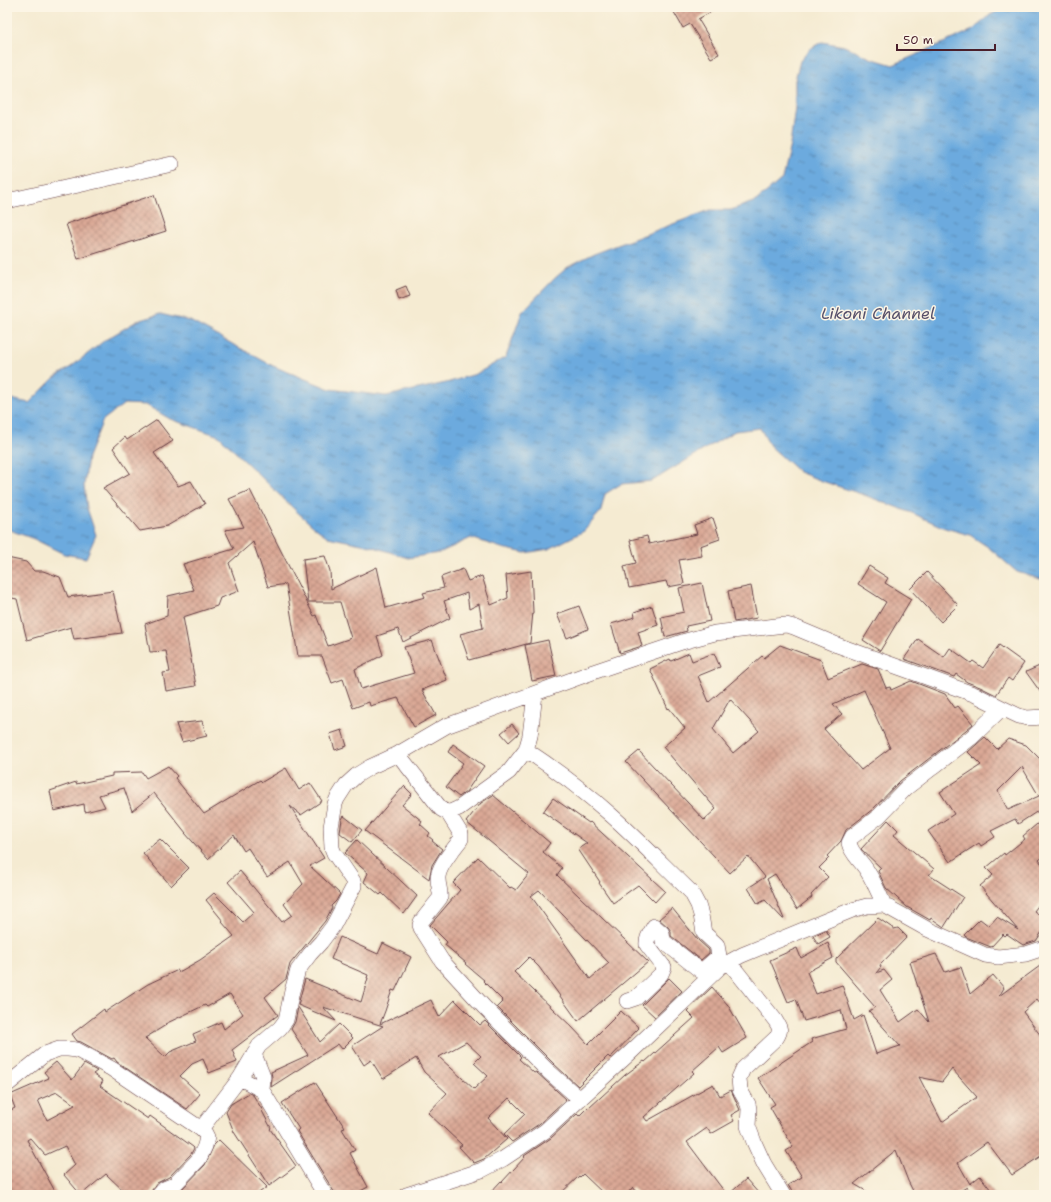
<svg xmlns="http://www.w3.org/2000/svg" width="1051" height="1202" font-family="'Shantell Sans',sans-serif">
	<defs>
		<pattern id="water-ripples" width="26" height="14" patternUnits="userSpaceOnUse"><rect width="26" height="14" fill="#6caade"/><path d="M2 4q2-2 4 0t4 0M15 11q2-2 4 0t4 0" fill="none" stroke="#5b8ab4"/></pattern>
		<pattern id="building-cross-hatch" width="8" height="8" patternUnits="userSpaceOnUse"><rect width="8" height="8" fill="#daa895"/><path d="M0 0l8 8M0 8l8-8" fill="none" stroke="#b3887a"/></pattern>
	</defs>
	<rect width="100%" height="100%" fill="#fcf5e5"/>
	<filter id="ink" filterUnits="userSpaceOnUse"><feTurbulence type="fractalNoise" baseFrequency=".025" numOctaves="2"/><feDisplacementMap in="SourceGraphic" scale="8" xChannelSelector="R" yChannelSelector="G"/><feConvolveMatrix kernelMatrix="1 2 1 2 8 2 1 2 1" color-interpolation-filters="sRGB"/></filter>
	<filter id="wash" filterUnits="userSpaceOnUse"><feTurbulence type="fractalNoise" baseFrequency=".012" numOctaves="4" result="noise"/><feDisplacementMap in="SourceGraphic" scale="16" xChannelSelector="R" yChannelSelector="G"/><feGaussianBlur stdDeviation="0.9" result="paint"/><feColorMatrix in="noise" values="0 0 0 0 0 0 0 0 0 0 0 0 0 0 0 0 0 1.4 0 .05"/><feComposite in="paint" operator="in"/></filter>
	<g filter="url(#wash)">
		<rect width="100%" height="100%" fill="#f5ebd2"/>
		<!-- water -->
		<path fill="url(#water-ripples)" stroke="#5b6484" d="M1006,7H1044V580L1017,572L988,547L970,535L945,528L912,513L864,495L822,481L799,472L770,446L760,428L735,431L652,481L621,484L605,494L601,511L584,531L549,549L525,553L502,548L471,538L439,553L408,558L371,546L328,537L314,527L294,509L219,436L170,419L146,405L124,404L103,420L88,457L84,486L87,508L96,535L86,558L64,554L34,539L15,532L7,528V398L29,403L54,378L71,367L105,340L137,321L160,314L190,321L273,366L330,389L386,396L446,383L476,374L506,357L522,312L554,279L568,267L594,254L710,210H731L756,201L782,179L790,145L795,107V80L800,61L811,48L822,42L844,46L870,58L893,65L973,30L990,15Z"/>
		<g id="blocks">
			<!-- building -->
			<path fill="url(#building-cross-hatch)" fill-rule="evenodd" d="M671,7H720L698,19L719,54L711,58L690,24L683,28Z
				M154,195L166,231L78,259L66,224Z
				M406,286L410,296L399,300L396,290Z
				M157,420L173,441L154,453L178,486L191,481L205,504L167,526L140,531L103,488L130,473L113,448L125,437L127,440Z
				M250,490L314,616L316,615L328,646L351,638L340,602H308L303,559L325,556L330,571L331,589L377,567L386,608L425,597L423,593L444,588L441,577L463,569L468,581L482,576L491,605L508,598L506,575L531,571L533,612L530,643L469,660L460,634L483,628L479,604L469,609L467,593L444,601L450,618L403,642L398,629L377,636L383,655L355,669L361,689L414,673L404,647L432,640L447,680L422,690L436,715L414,727L398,698L370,706L369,702L353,708L343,679L332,683L322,656H298L286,584L268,587L253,542L229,563L239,591L220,598L217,606L183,617L196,686L166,691L163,673L170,672L166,651L150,652L145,624L167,616L168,596L194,590L183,564L234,549L225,530L244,527L229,499Z
				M713,518L720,539L700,546L702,556L679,560L684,584L668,587L666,581L629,588L624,566L636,563L630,540L647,536L649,544L697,534L694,525Z
				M7,558L26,562L34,571H43L60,577L68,597L113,591L122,633L74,639L71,627L27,640L17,599L7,597Z
				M869,566L888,578L885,583L911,599L880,651L863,640L886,602L858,584Z
				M927,572L958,605L941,622L910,589Z
				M702,583L710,621L686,626L687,631L665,637L661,617L684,612L679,588Z
				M751,586L757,618L734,622L728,591Z
				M579,606L588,629L567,638L557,614Z
				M652,606L658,625L638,632L642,646L620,653L611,624L635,617L634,612Z
				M918,639L944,657L950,648L971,663L973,661L983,668L999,645L1024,663L1012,681L1008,678L996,695L980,687L967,682L956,674L954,677L904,659Z
				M548,640L556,676L532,681L525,645Z
				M780,645L821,660L828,678L862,664L878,669L886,688L890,687L891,690L911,681L945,694L955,708L958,706L973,724L966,730L900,781L873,809L846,830L841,841L827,856L829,858L819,868L828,877L811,895L812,897L797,909L775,874L767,879L784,919H783L765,900L758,904L748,888L765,877L748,856L730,873L626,762L639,751L704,820L716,809L663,747L685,728L669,708L668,709L650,669L670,659L671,661L689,653L692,661L714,653L720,667L698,676L709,702L762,656L764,658ZM864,690L890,748L861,770L824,729L842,714L833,704ZM730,699L759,731L733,753L713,729Z
				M1044,664V697L1026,672Z
				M202,721L207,736L182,742L176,724Z
				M512,724L519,733L509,742L501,733Z
				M342,730L347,746L335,750L330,734Z
				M985,737L997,749L1008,739L1026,745L1044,763V807L1018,824L1015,819L991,831L995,837L981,846L979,843L950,862L928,831L954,814L940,792L981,765L968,752ZM1022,767L1039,796L1008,810L998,791Z
				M453,744L484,766L466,792L459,797L446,787L463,763L448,752Z
				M168,766L177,776L175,778L204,814L260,780L262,782L286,768L299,790L310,783L322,801L301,815L290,806L324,858L310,866L340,894L336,901L331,906L332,908L325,921L290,964L286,979L265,997L278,1015L232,1050L237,1062L209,1073L203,1059L192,1064L180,1076L200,1094L187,1109L117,1062L114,1058L112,1059L81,1042L77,1041L72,1034L104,1009L105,1012L148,984L178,970L179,972L200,960L234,936L222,922L223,921L206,900L214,893L243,922L254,912L228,882L240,871L282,922L292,915L284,904L303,884L290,862L267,877L248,848L244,851L234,835L208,859L185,833H186L154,793L132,811L124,788L99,795L105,807L85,812L84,804L54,811L50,791L76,782V784L112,776V773L142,772L146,778ZM230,994L243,1014L224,1029L221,1022L193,1034L196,1041L170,1052L165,1057L145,1038L166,1025L165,1024L205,1005L207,1007Z
				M404,786L412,794L402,805L422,821L420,824L430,833L428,836L433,840L432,841L442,849L432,865L429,879L365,831Z
				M493,795L550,843L543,852L562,868L557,875L648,962L578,1021L539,967L529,957L514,972L572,1027L588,1044L621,1011L639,1028L610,1058L608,1056L578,1086L554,1064L497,1007L503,1001L483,981L484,980L465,964L466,963L445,945L447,942L430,925L460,890L453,883L478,857L510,888L511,887L516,890L529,874L466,822L481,803ZM539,890L609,963L590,979L531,896Z
				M553,798L589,823L590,822L665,891L655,902L638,885L613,903L599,883L600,882L578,849L587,843L543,812Z
				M344,816L362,830L352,842L340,833L342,819Z
				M1044,818V856L1039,860L1044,867V898L1034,911L1044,918V929L1036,941L1023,945L1007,934L1005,936L1003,934L991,947L966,937L964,935L980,919L989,926L997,917L1018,930L980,886L993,875L986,868L1004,853L1005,855L1025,839L1023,836Z
				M888,820L898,830L894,835L934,869L929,875L963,897L944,927L931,918L930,920L907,907L886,888L878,871L881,868L861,849Z
				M160,839L189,868L171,886L143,853Z
				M357,840L417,896L404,914L382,893L380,895L364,882L368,873L345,853Z
				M672,908L698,940L709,950V953L701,960L671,936V931L668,927L659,919Z
				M878,918L894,929L898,928L907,937L880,965L881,967L876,973L884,970L892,980L880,990L900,1022L918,1009L929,1022L910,962L936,954L945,972L961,967L970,994L993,975L1004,988L999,996L1044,963V1008L1037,999L1023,1012L1044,1040V1154L1012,1175L987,1142L958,1163L970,1184L980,1176L995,1195H973L967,1187L954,1195H915L908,1181L896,1150L854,1184L873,1195H794L788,1185L802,1177L786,1151L793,1147L770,1107L775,1104L758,1078L812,1042L811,1039L846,1029L841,1010L804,1021L796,999L788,1002L770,960L797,948L801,958L828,943L833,958L807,972L816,994L842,985L854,1020L863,1015L876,1054L900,1046L869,1011L875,1007L836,962V959ZM952,1069L977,1097L942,1122L919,1077L942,1082Z
				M826,930L830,937L818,944L813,936Z
				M340,937L378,954L383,943L411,957L395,991L392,990L385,1011L380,1024L431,1000L439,1017L455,1000L480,1025L485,1021L521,1057L519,1059L534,1073L536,1072L566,1099L565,1100L539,1124L512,1142L504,1134L525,1114L509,1098L488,1118L507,1139L484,1159L474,1163L459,1147L462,1145L428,1113L447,1093L424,1072L416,1058L383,1079L371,1060L364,1065L352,1046L383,1026L323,1007L336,1021L298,1005L305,979L361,1002L368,978H367L368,975L331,959ZM466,1042L481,1056L474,1063L488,1076L474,1089L439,1057Z
				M669,978L682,991L655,1017L642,1005Z
				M712,987L728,1005L747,1038L723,1053L719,1047L692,1071L694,1073L644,1117L647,1121L713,1084L720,1096L731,1090L740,1110L731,1115L734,1121L711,1134L707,1128L687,1142L727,1195H639L633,1187L626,1195H605L583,1174L580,1177L579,1176L559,1195H488L501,1181L502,1182L525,1157L524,1156L551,1138L577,1114L579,1116L588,1107L589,1108L625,1075L644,1061L645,1062L694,1018L687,1011Z
				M298,1007L320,1042L339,1024L353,1038L342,1049L338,1044L271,1087L272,1077L271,1072L308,1055L291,1029L295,1022Z
				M56,1062L72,1080L84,1064L97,1071L93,1074L103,1081L100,1086L148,1119L150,1116L193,1147L194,1148L191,1154L169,1177L157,1183L152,1190L150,1195H128L106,1174L81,1195L64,1175L75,1165L65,1146L45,1155L30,1138L27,1140L57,1195H7V1112L15,1108L10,1095L49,1078L44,1072ZM57,1092L75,1105L47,1120L38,1100Z
				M315,1082L345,1128L342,1129L355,1150L350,1153L368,1187L353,1195H336L297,1131L299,1129L282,1103Z
				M249,1093L253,1095L263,1111H262L271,1128L270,1129L296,1166L269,1186L234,1132L226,1112L231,1104Z
				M219,1140L267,1187L256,1195H173L180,1191L205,1165L214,1145Z
				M746,1179L760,1195H728Z"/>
		</g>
	</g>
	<g filter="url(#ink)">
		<use href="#blocks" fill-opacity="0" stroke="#643e44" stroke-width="1"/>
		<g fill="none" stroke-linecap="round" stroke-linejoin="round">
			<defs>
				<path id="minor" d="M7,201L172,164
					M526,750C555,769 584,791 611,815C638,839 664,866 691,892L698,905L701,915L704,933L717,945L719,956L704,969
					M398,754L441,809L448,813L459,808L509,772L526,750L530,736L535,694
					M448,813L461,834V839C454,849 437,867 438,879C438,886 441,891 440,898L421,922L420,925L421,928L442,961L484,1007L548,1071L580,1099
					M884,905C879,893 873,880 866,869C860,860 851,853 849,843L852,837L879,816L906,788L972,737L1002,708L1019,716L1027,718L1044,717
					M729,962L775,1020C779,1027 782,1029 777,1037L743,1069L739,1078L740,1090L748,1104L749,1109L748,1126L754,1142L764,1164L783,1195
					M627,1001L636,998L661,974L664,967L663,966L647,945C646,938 651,932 654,926L662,933L663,941L701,971L712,974
					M254,1054L263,1077L262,1090
					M240,1078L262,1090L325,1195
					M7,1085L45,1054L59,1049H68L77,1050L112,1069L201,1129
					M159,1195L164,1189L174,1185L199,1159L205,1146L207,1137L205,1133L201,1129L240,1078L259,1046L280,1028L286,1020L292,991L298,970L310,954L321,942L333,926L354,886L353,881L334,853L332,848L331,827L335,804L337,799L346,785L357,775L370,767L398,754L446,726L593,672L682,642L715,633L776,626L786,625L794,627L837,645L976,695L1002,708
					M406,1195L482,1170L503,1159L545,1131L632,1051L720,967L742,955L852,910L867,906L884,905L927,929L985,955L998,957L1026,954L1044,948"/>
			</defs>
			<!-- minor casing -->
			<use href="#minor" stroke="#643e44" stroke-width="16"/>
			<!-- minor -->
			<use href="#minor" stroke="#fff" stroke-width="15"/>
		</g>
	</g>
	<g text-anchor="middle" stroke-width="3" stroke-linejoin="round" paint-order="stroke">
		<!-- water labels -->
		<g font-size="16" font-style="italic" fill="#56506a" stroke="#fcf5e5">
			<text x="878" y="319">Likoni Channel</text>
		</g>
	</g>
	<!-- margin -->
	<rect width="1051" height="1202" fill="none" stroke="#fcf5e5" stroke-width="24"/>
	<!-- scale -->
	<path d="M897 44v6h98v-6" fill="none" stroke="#4a1f2b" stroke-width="2"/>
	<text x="903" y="44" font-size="12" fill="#4a1f2b" stroke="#fcf5e5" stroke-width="3" paint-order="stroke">50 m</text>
</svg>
